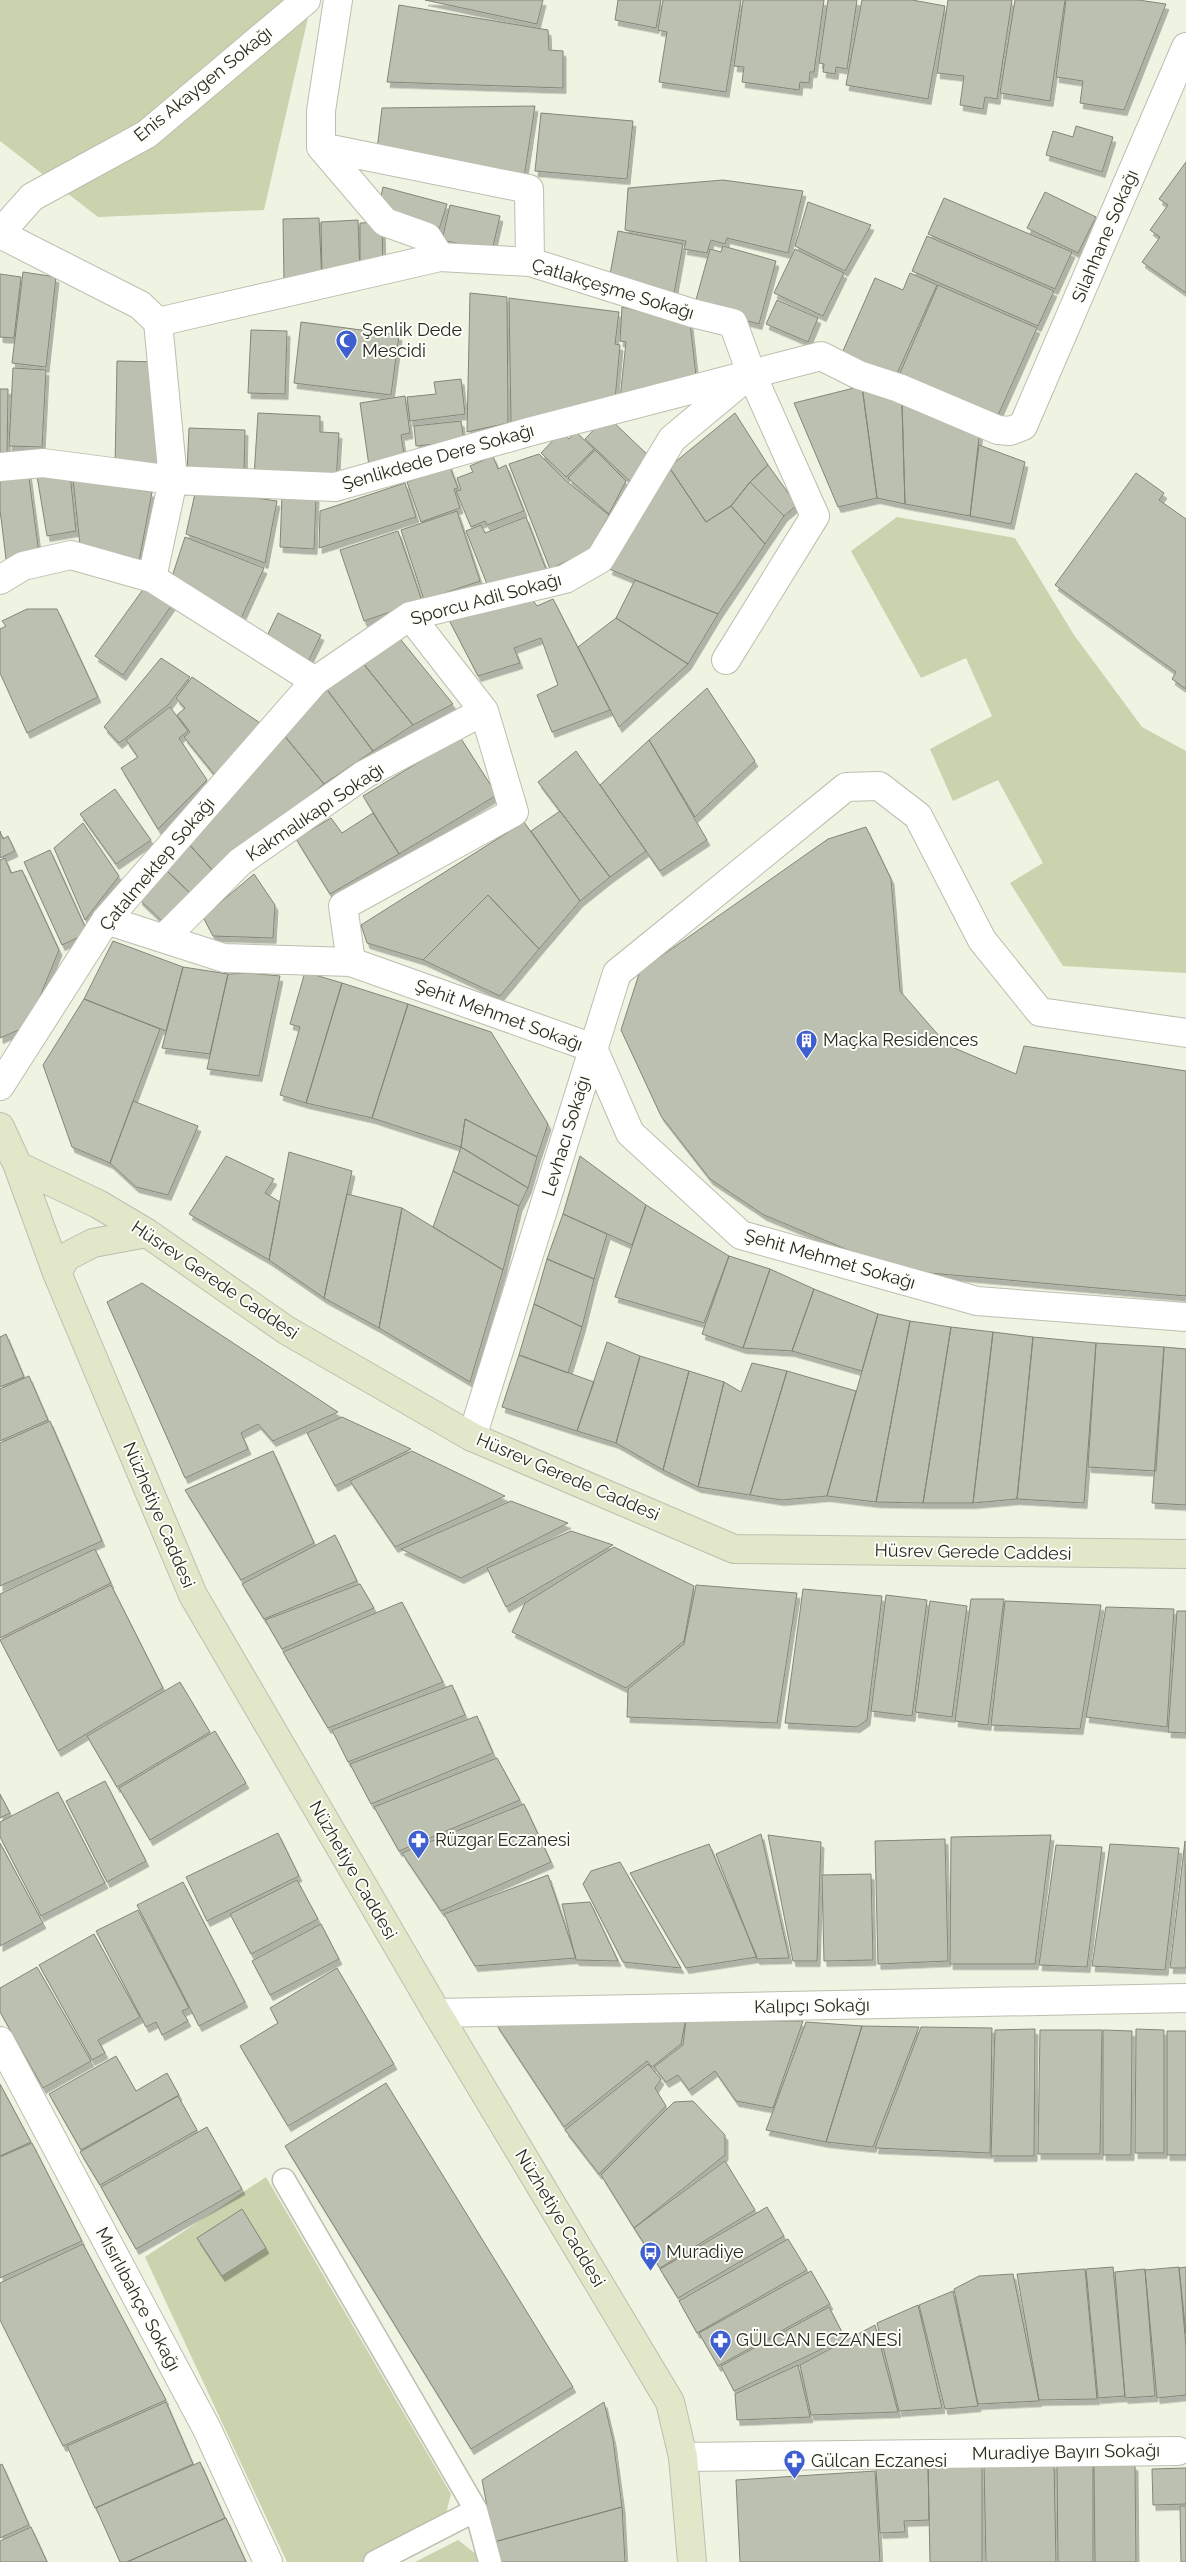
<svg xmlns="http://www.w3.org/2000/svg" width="1186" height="2562" font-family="Raleway,sans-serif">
	<defs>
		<filter id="shadow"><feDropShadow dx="3" dy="5.5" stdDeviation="0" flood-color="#0004"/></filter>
	</defs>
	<rect width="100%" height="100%" fill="#eff3e2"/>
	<!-- green -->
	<path fill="#cad2ae" d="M0,0H312L264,210L98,217L0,141Z
		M897,517L1015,538L1074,635L1142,727L1186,751V973L1063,966L1010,883L1043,863L998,780L953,801L930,749L992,716L966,658L921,678L851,551Z
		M266,2177L451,2494L444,2521L366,2562H287L145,2257Z
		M458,2540L476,2554L477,2562H415Z"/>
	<!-- building -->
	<path fill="#bcc0b0" stroke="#838678" filter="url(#shadow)" d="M425,0H543L537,24Z
		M618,0H661L656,28L615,20Z
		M663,0H741L726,92L659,82L667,32L658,30Z
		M743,0H824L814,72H810L809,83L800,82L799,90L742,82L744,67L734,66Z
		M828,0H857L847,69L836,67L835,74L823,72L824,64L819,63Z
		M862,0H912L945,6L928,99L846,85Z
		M948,0H1012L997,99L985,97L983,109L960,105L964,76L937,73Z
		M1015,0H1065L1050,101L1000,93Z
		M1066,0H1138L1166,4L1124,110L1080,103L1083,81L1056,77Z
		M399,5L548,30L549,50L563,51V88L387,82Z
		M535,106L523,184L377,150L382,108Z
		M541,113L633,121L627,179L535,171Z
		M1076,126L1113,137L1102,172L1046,155L1053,131L1073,137Z
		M1186,162V293L1142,262L1160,237L1150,230L1168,205L1159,199Z
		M723,180L803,191L788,253L727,238L725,244L711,240L707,253L684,249L686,241L625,230L628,188Z
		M383,187L447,204L437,236L378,210Z
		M1045,192L1096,217L1078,253L1027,228Z
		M944,198L1072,252L1055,289L928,234Z
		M808,202L871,225L845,271L795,246Z
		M450,205L500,216L492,251L442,240Z
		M319,218L322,281L284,282L283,219Z
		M358,220L360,274L322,275L321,222Z
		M382,222L383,269H360V223Z
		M618,231L683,244L673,299L609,280Z
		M927,236L1054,291L1038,326L912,271Z
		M723,246L776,261L759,324L694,307L710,249L721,252Z
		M795,249L844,273L823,316L774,293Z
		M23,272L56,277L46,367L12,363Z
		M910,273L937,285L895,378L839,360L875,278L903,290Z
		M0,274L21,277L14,338L0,337Z
		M938,285L1037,328L995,422L897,380Z
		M470,293L507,297L508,423L467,432Z
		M509,298L619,312L615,344L620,345L615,400L511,422Z
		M777,300L818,318L808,342L766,324Z
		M622,307L690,323L697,385L620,399L626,342L620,341Z
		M301,322L399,335L391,395L294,383Z
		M251,330L287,331L285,394L248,393Z
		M117,361L160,362L158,468L115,467Z
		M13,368L46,370L42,447L9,446Z
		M461,379L465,414L410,421L407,397L436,394L434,382Z
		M862,386L902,404L905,504L877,498Z
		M862,386L877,498L838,507L794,403Z
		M0,389H8L7,457H0Z
		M405,396L410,433L401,435L405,461L369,466L360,403Z
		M902,404L980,429L970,516L905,504Z
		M258,413L320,416V432L339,433L336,482L254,477Z
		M735,413L768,465L750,482L731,506L706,522L669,467Z
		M607,416L651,458L634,485L585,439Z
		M461,421L464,441L416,446L414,426Z
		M189,428L245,430L244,475L187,473Z
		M562,431L569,439L576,432L594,449L566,477L541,453Z
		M979,445L1025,462L1011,524L970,516Z
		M595,450L626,481L609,514L568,478Z
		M539,454L566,481L609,515L589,551L550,569L509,464Z
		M493,456L498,469L506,465L524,511L487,525L485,521L471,527L456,491L461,490L457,478L473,472L470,466Z
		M448,462L458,488L454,489L460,508L421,522L407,482L429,474Z
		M768,465L797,505L784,516L750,482Z
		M669,467L706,522L731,506L765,544L718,614L609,569Z
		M28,470L39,554L6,559L0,510V474Z
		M1136,473L1164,493L1159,500L1186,519V689L1172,679L1176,672L1055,585Z
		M70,474L76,531L47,536L37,476Z
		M73,479L152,492L138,567L81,555Z
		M750,482L784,516L765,544L731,506Z
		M405,483L416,517L319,548L320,511Z
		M196,489L277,501L265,563L186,534Z
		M282,495L316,496L314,549L280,547Z
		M457,511L480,581L424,600L401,530Z
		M526,517L546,569L491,594L466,531L481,525L485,533Z
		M398,531L422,601L364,621L340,550Z
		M185,537L264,568L238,625L170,583Z
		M635,580L718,614L688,664L616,618Z
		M147,584L174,602L123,675L95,656Z
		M528,593L537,606L553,599L610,710L552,732L537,695L558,685L541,638L514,648L520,663L478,676L448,618Z
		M27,609H57L98,697L27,733L0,673V629L6,626L2,621Z
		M278,613L321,635L308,662L265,640Z
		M616,618L688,664L619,727L578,647Z
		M397,635L453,704L413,725L362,662Z
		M161,658L190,677L168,705L119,743L104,727Z
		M362,662L413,725L373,751L325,687Z
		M192,677L266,727L214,774L184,737L190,732L177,715L185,708L176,698Z
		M325,687L373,751L324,784L283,734Z
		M707,688L755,761L695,817L649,740Z
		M170,707L188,731L179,738L207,780L158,829L121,768L138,757L126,740Z
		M283,734L324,784L214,872L188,843Z
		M460,737L497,795L399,854L363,796Z
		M649,740L707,840L660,871L600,785Z
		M576,751L646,851L610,877L538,782Z
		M115,789L151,840L116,864L80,814Z
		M560,811L610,877L580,901L531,831Z
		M373,813L399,854L330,894L296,839L331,818L342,833Z
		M524,822L580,901L539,949L488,895L423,960L367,943L361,925Z
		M83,823L119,876L85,920L54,848Z
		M866,827L891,879L900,991L947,1045L1016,1074L1024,1046L1186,1071V1296L896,1270L764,1215L710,1179L661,1116L621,1030L640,971L828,839Z
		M0,831L3,839L8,836L15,851L0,858Z
		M188,843L214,872L190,893L166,870Z
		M50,850L88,933L62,945L24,862Z
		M5,858L11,873L22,870L59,950L28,1026L0,1038V860Z
		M166,870L190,893L163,922L139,899Z
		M254,874L275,905L273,938L213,936L203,917Z
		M488,895L539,949L500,996L423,960Z
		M113,941L183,967L166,1031L84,999Z
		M183,967L228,974L210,1054L162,1048Z
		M305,972L342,983L306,1103L280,1095L300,1027L290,1024Z
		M249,973L280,976L259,1076L207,1069L228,974Z
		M342,983L408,1004L372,1118L306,1103Z
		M84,999L160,1029L110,1163L72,1147L43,1065Z
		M408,1004L491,1032L548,1124L537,1157L465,1119L461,1147L372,1118Z
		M133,1101L198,1126L168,1195L136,1187L110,1163Z
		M465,1119L537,1157L528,1188L461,1147Z
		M461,1147L528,1188L519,1206L453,1171Z
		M289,1152L352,1171L324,1298L269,1260Z
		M226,1156L274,1179L265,1193L280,1202L269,1260L189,1214Z
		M580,1156L646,1205L632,1245L563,1214Z
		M453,1171L519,1206L503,1270L433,1227Z
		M347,1194L402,1208L379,1328L324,1298Z
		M646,1205L729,1256L704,1323L615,1297Z
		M402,1208L503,1270L470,1382L379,1328Z
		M563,1214L607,1234L594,1279L547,1259Z
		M729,1256L770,1269L743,1348L702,1334Z
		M547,1259L594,1279L582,1327L534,1304Z
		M770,1269L814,1289L792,1351L743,1348Z
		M142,1283L338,1412L273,1441L258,1424L241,1433L248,1449L185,1478L107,1302Z
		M814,1289L878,1314L862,1371L792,1351Z
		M534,1304L582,1327L568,1373L519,1355Z
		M878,1314L910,1321L876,1502L827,1496Z
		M910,1321L951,1327L923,1503L876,1502Z
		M951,1327L993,1332L973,1503H923Z
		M993,1332L1033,1337L1017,1499L973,1503Z
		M6,1334L24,1377L0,1387V1337Z
		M1033,1337L1096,1343L1084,1503L1017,1499Z
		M607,1342L640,1356L616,1443L577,1431Z
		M1096,1343L1164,1347L1156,1471L1088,1467Z
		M1164,1347L1186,1349V1505L1152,1503Z
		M519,1355L594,1382L577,1431L502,1407Z
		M640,1356L689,1371L663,1470L616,1443Z
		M752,1363L787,1371L750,1495L698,1487L724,1382L741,1392Z
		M689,1371L724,1382L698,1487L663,1470Z
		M787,1371L856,1391L827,1496L781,1500L750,1495Z
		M29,1376L48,1420L0,1441V1389Z
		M342,1417L411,1449L335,1486L307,1433Z
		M50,1421L102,1541L0,1586V1443Z
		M273,1451L314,1543L241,1580L185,1490Z
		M412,1451L505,1496L395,1547L350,1481Z
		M511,1501L568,1523L461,1578L401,1549Z
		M571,1531L613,1545L506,1607L487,1568Z
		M335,1535L357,1581L264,1619L242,1584Z
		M614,1547L694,1586L684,1641L626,1688L512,1632L525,1603Z
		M95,1549L111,1583L0,1638V1594Z
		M360,1584L374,1608L282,1649L265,1620Z
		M111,1585L163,1688L58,1751L0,1640Z
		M696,1585L797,1593L777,1723L627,1717L628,1689L684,1644Z
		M803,1589L882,1596L867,1720L857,1727L785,1723Z
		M886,1595L927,1600L912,1716L871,1711Z
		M971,1599H1004L988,1725L955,1721Z
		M930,1601L967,1606L952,1717L915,1712Z
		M1005,1601L1101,1605L1080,1729L991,1725Z
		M402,1602L443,1682L328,1728L283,1652Z
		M1106,1607L1174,1609L1167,1727L1086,1717Z
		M1177,1611H1186V1733L1168,1732Z
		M180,1682L210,1732L117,1787L87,1736Z
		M452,1685L465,1715L348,1762L332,1730Z
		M477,1716L493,1753L371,1804L350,1764Z
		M215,1731L246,1783L150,1840L119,1788Z
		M497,1758L520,1800L399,1851L374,1807Z
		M105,1781L146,1861L107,1882L66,1801Z
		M58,1792L105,1883L41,1916L0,1837V1822Z
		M0,1794L10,1813L0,1818Z
		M524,1804L551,1862L441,1911L402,1853Z
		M278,1833L299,1876L207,1921L186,1877Z
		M761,1834L789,1958L757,1959L716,1854Z
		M768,1835L821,1842L817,1961H793Z
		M1051,1835L1035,1964H950L951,1837Z
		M945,1839L948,1961L878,1964L875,1841Z
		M1185,1841L1186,1968H1170Z
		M0,1843L43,1923L0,1946Z
		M709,1844L757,1957L686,1968L630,1873Z
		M1110,1844L1179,1848L1165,1970L1092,1966Z
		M1056,1845L1102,1847L1087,1967L1039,1965Z
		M620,1862L681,1968L623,1962L583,1884L591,1871Z
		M871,1874L873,1960L824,1961L822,1875Z
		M548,1875L576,1958L475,1966L444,1914Z
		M297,1880L318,1919L251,1954L230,1914Z
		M183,1882L245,2002L199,2026L137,1905Z
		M590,1902L618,1961L576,1960L562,1904Z
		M138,1910L189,2008L182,2011L188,2021L162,2035L156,2022L146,2027L96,1931Z
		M321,1924L339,1959L270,1995L252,1961Z
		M94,1934L140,2017L98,2040L105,2053L92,2060L39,1965Z
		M37,1967L91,2061L43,2088L0,2012V1988Z
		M337,1968L394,2064L288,2126L240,2046L278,2023L270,2008Z
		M686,2018L681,2044L652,2067L647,2061L564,2127L496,2024Z
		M686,2020L803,2021L773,2108L736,2101L715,2071L689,2090L678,2075L666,2082L654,2067L683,2045Z
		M806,2022L862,2026L826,2142L766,2130Z
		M862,2026L919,2027L873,2147L826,2142Z
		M921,2027L992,2028L990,2153L875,2148Z
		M1035,2029L1034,2156H991L995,2030Z
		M1136,2029L1164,2030V2153H1135Z
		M1040,2030H1102L1100,2154H1038Z
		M1103,2030L1132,2031L1131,2155H1103Z
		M1167,2031H1186V2155H1167Z
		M116,2056L136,2091L167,2073L179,2095L81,2150L49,2094Z
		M648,2064L661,2079L655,2088L666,2106L599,2174L565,2130Z
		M386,2083L573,2387L471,2449L285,2146Z
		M0,2084L31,2142L0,2156Z
		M178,2096L197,2130L100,2185L80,2152Z
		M693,2101L725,2135V2155L634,2228L601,2175L674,2102Z
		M207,2127L242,2189L136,2249L101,2187Z
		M32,2143L82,2241L0,2278V2157Z
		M725,2161L755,2210L660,2268L634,2228Z
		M767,2207L784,2236L678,2298L660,2269Z
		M242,2209L266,2248L222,2276L197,2238Z
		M788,2239L807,2270L697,2333L679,2301Z
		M83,2244L166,2400L63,2446L0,2320V2283Z
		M1113,2267L1125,2396L1098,2398L1086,2269Z
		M1179,2267L1186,2347V2395L1157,2398L1145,2270Z
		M1186,2267V2334L1179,2268Z
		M1085,2269L1097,2399L1039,2400L1017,2274Z
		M1145,2269L1155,2396L1125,2398L1115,2272Z
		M811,2271L830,2304L718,2366L699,2333Z
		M1013,2274L1039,2401L978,2404L954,2289L979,2276Z
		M953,2291L978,2406L945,2409L919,2305Z
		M918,2305L942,2408L899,2411L877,2323Z
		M829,2307L845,2338L734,2391L721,2366Z
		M875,2325L898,2412L811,2415L800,2365Z
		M798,2365L810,2417L737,2420L735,2394Z
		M166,2402L193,2464L95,2508L67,2446Z
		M604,2402L613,2440L622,2507L494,2542L482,2480Z
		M200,2462L225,2518L127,2562H120L96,2508Z
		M928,2463H982V2562H930Z
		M928,2463L929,2520L904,2521L905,2532L880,2533L876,2468Z
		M1054,2463L1056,2562H986L984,2464Z
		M2,2464L29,2525L0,2538V2465Z
		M1093,2464V2562H1058L1057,2465Z
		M1094,2465H1135L1136,2562H1095Z
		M1186,2468V2504L1153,2505L1152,2469Z
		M875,2471L880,2562H740L736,2480Z
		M1180,2506H1186V2562H1181Z
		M622,2507L625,2562H496L494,2542Z
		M226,2518L246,2562H127Z
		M31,2527L47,2562H0V2541Z"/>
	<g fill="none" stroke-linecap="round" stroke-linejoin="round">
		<defs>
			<path id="lane" d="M284,2180L476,2510L490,2562
				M375,2562L476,2510"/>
			<path id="street" d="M338,0L321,111V147L385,222L427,237L440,257
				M321,147L529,189L530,262
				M0,233L32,197L147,134L306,0
				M0,234L140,305L158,322
				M158,322L440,257L530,262L692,313L733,323L751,373L815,516L726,660
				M0,467L43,463L173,480L335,487L532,431L821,356L859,375L899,388L998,430L1010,431L1023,426L1186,47
				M152,578L173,480L158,322
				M0,580L23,566L71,555L152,578L315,681
				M106,920L224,958L351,962L593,1048L630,1133L741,1235L977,1301L1186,1317
				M164,938L240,862L365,774L484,711
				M351,962L343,906L514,812L484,711L410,616
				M0,1086L106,920L315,681L410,616L565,579L600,559L672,439L744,379
				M472,1437L617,973L846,787L879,786L918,816L982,940L1040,1012L1186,1033
				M437,2013L1186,1998
				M0,2041L207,2429L268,2562
				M683,2457L1178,2451"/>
			<path id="secondary" d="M0,1127L18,1166L57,1273L193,1595L437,2013L670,2402L683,2457L692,2562
				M18,1166L98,1204L147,1233L286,1330L472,1437L734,1549L1186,1554
				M57,1273L66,1257L93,1243L147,1233"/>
		</defs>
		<!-- lane casing -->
		<use href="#lane" stroke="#bbbfaf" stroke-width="25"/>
		<!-- street casing -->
		<use href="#street" stroke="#bbbfaf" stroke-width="30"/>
		<!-- secondary casing -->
		<use href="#secondary" stroke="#bbbfaf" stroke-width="30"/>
		<!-- lane -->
		<use href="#lane" stroke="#fff" stroke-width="22"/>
		<!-- street -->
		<use href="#street" stroke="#fff" stroke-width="28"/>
		<!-- secondary -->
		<use href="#secondary" stroke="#e1e7c8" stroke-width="28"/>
	</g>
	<!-- icons -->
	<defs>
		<symbol id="mosque-pin" viewBox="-11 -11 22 30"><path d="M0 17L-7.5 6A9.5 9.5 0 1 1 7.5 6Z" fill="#3f5ed0" stroke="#fdfff8"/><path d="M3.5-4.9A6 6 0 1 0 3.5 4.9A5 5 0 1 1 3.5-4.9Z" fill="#fff"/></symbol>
		<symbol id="building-pin" viewBox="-11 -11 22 30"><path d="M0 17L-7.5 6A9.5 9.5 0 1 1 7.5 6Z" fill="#3f5ed0" stroke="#fdfff8"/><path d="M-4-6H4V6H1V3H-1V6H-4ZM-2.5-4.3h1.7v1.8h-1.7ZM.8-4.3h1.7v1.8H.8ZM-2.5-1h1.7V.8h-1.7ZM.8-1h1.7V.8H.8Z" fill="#fff"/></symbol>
		<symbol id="pharmacy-pin" viewBox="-11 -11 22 30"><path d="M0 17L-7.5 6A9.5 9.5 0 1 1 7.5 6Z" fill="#3f5ed0" stroke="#fdfff8"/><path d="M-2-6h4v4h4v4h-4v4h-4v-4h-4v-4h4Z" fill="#fff"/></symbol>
		<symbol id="bus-pin" viewBox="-11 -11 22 30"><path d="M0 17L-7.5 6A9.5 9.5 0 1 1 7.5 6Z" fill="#3f5ed0" stroke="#fdfff8"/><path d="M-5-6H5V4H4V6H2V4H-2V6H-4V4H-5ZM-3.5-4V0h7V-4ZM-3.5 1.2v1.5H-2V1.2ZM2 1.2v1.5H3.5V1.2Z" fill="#fff"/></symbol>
	</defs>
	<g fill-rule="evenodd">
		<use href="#mosque-pin" x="334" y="328" width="25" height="34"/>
		<use href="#building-pin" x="794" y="1028" width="25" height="34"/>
		<use href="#pharmacy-pin" x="406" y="1828" width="25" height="34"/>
		<use href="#bus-pin" x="638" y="2240" width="25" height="34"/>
		<use href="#pharmacy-pin" x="708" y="2328" width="25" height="34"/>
		<use href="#pharmacy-pin" x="782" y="2448" width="25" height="34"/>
	</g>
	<g text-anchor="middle" stroke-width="4" stroke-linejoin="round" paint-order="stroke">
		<!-- street labels -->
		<g font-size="18" fill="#282a24" stroke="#fdfff8">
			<text transform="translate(203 84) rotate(-39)" y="6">Enis Akaygen Sokağı</text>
			<text transform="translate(1105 236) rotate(-67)" y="6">Silahhane Sokağı</text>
			<text transform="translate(613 289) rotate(17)" y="6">Çatlakçeşme Sokağı</text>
			<text transform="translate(438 457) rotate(-16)" y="6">Şenlikdede Dere Sokağı</text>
			<text transform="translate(486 599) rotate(-15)" y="6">Sporcu Adil Sokağı</text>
			<text transform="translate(315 812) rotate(-34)" y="6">Kakmalıkapı Sokağı</text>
			<text transform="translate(157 864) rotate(-50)" y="6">Çatalmektep Sokağı</text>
			<text transform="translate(499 1015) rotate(20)" y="6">Şehit Mehmet Sokağı</text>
			<text transform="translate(566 1136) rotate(-73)" y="6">Levhacı Sokağı</text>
			<text transform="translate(830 1259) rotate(16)" y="6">Şehit Mehmet Sokağı</text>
			<text transform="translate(215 1280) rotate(34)" y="6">Hüsrev Gerede Caddesi</text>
			<text transform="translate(568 1477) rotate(23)" y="6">Hüsrev Gerede Caddesi</text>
			<text transform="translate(159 1515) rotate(67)" y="6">Nüzhetiye Caddesi</text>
			<text transform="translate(973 1552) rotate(1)" y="6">Hüsrev Gerede Caddesi</text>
			<text transform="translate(353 1870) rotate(60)" y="6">Nüzhetiye Caddesi</text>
			<text transform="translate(812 2006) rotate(-1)" y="6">Kalıpçı Sokağı</text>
			<text transform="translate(560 2218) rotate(59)" y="6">Nüzhetiye Caddesi</text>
			<text transform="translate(138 2299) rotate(62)" y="6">Mısırlıbahçe Sokağı</text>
			<text transform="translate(1066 2452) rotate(-1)" y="6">Muradiye Bayırı Sokağı</text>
		</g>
		<!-- poi labels -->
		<g font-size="18" fill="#282a24" stroke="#fdfff8" text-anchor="start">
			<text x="362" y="336">Şenlik Dede<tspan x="362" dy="21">Mescidi</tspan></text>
			<text x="823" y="1046">Maçka Residences</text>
			<text x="435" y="1846">Rüzgar Eczanesi</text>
			<text x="666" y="2258">Muradiye</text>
			<text x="736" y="2346">GÜLCAN ECZANESİ</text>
			<text x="811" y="2467">Gülcan Eczanesi</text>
		</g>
	</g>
</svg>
